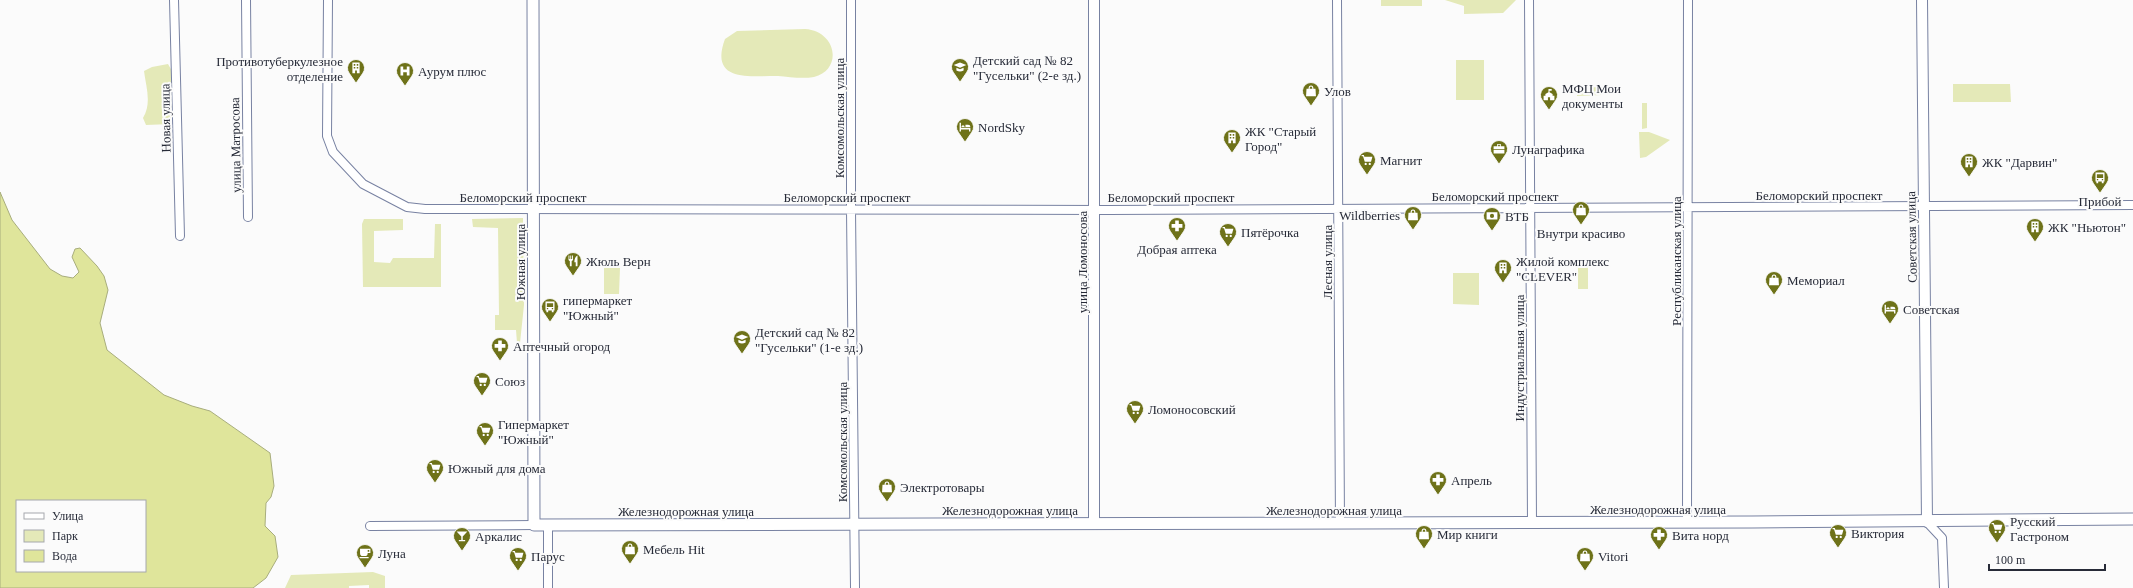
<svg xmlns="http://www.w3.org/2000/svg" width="2133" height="588" font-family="'Times New Roman',serif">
	<rect width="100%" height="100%" fill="#fbfbfb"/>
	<!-- green -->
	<path fill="#e4e9b8" d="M1381,0H1422V6H1381Z
		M1445,0H1516L1503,13L1464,14V6Z
		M805,29C837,31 843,70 814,77C803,79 789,77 778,76C749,76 709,82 725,39L737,31Z
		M1456,60H1484V100H1456Z
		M168,64L172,71L171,124L146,125L143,118C152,103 146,87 144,71L152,67Z
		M1953,84H2010L2011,102H1953Z
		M1601,87V95L1577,96V88Z
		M1642,103H1647V128L1642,129Z
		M1639,132H1649L1670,140L1646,157L1640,158Z
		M523,218L524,305L520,343H517L516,330H495V315H499L498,228L473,227L472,219Z
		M364,219H403V230L374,231V262L390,263L393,258H434L435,224H441V287H363L362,224Z
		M1578,266L1588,267V289H1578Z
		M604,268H620L619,294H604Z
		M1453,273H1479V305L1453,304Z
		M373,572L385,576V588H369V585L349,586V588H285L291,575Z"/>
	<!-- water -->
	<path fill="#dfe59b" stroke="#a8ad7d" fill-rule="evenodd" d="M0,192L12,220L50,269L62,276L73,278L79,272L72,257L75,249L80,248L97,266L104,276L108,290L100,323L107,350L164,395L192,406L210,411L270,453L274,486L271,497L266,503L265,526L275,536L278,557L266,578L253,588H0ZM17,501H145V571H17Z"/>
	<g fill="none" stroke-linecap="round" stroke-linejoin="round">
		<defs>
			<path id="minor" d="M174,0L180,236
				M246,0L248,217
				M328,0L327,136L333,152L363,184L407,207L425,209L1107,210L2133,205
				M851,0V210L855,588
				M1337,0L1340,524
				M1529,0L1532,523
				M1687,522L1688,0
				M1927,522L1942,538L1944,588
				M370,526L534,525
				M548,588V525"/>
			<path id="tertiary" d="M1094,0V524
				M1922,0L1927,522"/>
			<path id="secondary" d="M533,0L534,525L1752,522L2133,519"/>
		</defs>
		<!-- minor casing -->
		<use href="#minor" stroke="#7882a2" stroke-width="10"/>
		<!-- tertiary casing -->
		<use href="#tertiary" stroke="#7882a2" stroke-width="12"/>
		<!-- secondary casing -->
		<use href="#secondary" stroke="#7882a2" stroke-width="13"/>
		<!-- minor -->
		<use href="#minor" stroke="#fff" stroke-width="8"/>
		<!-- tertiary -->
		<use href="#tertiary" stroke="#fff" stroke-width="10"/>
		<!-- secondary -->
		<use href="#secondary" stroke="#fff" stroke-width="11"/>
	</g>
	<!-- icons -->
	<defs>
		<symbol id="school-pin" viewBox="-11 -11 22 30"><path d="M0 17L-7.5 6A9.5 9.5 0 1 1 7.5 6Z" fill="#6e7219" stroke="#fbfbfb"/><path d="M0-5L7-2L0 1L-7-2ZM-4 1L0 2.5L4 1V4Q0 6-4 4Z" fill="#fff"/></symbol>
		<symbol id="building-pin" viewBox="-11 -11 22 30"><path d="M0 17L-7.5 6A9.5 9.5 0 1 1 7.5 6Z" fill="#6e7219" stroke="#fbfbfb"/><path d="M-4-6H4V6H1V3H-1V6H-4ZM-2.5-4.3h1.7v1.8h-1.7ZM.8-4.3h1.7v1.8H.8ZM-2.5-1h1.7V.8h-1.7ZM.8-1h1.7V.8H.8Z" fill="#fff"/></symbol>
		<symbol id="hospital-pin" viewBox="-11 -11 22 30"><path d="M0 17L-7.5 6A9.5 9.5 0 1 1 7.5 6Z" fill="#6e7219" stroke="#fbfbfb"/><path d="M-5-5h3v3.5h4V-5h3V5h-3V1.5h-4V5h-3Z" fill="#fff"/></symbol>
		<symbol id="shop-pin" viewBox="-11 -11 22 30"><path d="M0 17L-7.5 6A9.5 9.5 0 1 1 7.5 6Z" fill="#6e7219" stroke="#fbfbfb"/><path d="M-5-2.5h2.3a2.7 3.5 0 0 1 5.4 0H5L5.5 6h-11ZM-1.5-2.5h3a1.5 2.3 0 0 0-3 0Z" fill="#fff"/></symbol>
		<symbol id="civic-pin" viewBox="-11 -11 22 30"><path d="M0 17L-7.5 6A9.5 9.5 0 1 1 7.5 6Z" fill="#6e7219" stroke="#fbfbfb"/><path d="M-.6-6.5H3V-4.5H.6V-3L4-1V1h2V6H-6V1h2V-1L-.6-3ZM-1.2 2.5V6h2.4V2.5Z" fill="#fff"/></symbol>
		<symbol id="hotel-pin" viewBox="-11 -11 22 30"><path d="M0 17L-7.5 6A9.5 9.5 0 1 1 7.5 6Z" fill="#6e7219" stroke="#fbfbfb"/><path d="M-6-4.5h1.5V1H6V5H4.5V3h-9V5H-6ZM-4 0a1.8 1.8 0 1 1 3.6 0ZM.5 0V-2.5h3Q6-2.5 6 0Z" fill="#fff"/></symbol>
		<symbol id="office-pin" viewBox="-11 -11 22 30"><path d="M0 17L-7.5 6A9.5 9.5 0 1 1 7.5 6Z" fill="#6e7219" stroke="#fbfbfb"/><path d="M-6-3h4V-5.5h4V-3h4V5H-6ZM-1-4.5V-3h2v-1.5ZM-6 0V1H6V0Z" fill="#fff"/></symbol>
		<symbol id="supermarket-pin" viewBox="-11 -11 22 30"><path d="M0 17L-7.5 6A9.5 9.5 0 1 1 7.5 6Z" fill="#6e7219" stroke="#fbfbfb"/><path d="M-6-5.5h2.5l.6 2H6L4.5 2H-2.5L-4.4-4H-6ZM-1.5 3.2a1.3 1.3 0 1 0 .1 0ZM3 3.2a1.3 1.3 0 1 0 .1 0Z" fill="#fff"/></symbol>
		<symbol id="bus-pin" viewBox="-11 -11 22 30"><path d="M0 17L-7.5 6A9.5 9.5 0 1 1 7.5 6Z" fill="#6e7219" stroke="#fbfbfb"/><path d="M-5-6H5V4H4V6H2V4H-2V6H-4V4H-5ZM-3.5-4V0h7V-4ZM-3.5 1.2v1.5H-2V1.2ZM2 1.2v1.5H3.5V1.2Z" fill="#fff"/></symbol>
		<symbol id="bank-pin" viewBox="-11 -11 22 30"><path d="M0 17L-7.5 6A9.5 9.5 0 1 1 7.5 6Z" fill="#6e7219" stroke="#fbfbfb"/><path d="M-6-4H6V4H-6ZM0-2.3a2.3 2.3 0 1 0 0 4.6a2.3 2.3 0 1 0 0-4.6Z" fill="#fff"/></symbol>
		<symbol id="pharmacy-pin" viewBox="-11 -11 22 30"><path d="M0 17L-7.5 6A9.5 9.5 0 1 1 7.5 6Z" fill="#6e7219" stroke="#fbfbfb"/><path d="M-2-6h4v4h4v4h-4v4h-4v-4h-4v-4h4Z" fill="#fff"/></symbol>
		<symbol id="restaurant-pin" viewBox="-11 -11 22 30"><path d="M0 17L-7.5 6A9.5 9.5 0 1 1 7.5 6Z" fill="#6e7219" stroke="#fbfbfb"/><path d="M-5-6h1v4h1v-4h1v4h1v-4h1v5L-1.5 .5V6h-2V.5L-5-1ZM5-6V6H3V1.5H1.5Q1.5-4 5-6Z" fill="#fff"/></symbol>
		<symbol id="bar-pin" viewBox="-11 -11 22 30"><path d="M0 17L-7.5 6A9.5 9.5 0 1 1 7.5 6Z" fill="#6e7219" stroke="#fbfbfb"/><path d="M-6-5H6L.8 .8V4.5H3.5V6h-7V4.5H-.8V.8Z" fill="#fff"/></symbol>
		<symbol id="cafe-pin" viewBox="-11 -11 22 30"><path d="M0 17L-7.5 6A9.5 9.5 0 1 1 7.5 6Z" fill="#6e7219" stroke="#fbfbfb"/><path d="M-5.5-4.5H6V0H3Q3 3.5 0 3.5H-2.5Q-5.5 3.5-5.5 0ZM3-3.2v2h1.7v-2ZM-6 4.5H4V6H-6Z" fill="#fff"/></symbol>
	</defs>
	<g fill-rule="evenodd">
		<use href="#school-pin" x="950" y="57" width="20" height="27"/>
		<use href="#building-pin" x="346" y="58" width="20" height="27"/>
		<use href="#hospital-pin" x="395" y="61" width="20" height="27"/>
		<use href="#shop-pin" x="1301" y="81" width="20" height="27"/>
		<use href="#civic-pin" x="1539" y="85" width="20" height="27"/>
		<use href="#hotel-pin" x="955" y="117" width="20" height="27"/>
		<use href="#building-pin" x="1222" y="128" width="20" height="27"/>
		<use href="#office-pin" x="1489" y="139" width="20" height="27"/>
		<use href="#supermarket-pin" x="1357" y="150" width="20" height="27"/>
		<use href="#building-pin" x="1959" y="152" width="20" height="27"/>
		<use href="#bus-pin" x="2090" y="168" width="20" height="27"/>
		<use href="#shop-pin" x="1571" y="200" width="20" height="27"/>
		<use href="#shop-pin" x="1403" y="205" width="20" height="27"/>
		<use href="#bank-pin" x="1482" y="206" width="20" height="27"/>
		<use href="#pharmacy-pin" x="1167" y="216" width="20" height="27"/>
		<use href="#building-pin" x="2025" y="217" width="20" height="27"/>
		<use href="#supermarket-pin" x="1218" y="222" width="20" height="27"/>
		<use href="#restaurant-pin" x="563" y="251" width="20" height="27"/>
		<use href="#building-pin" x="1493" y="258" width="20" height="27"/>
		<use href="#shop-pin" x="1764" y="270" width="20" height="27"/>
		<use href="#bus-pin" x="540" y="297" width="20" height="27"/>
		<use href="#hotel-pin" x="1880" y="299" width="20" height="27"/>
		<use href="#school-pin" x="732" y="329" width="20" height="27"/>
		<use href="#pharmacy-pin" x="490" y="336" width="20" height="27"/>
		<use href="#supermarket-pin" x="472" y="371" width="20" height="27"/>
		<use href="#supermarket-pin" x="1125" y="399" width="20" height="27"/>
		<use href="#supermarket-pin" x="475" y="421" width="20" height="27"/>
		<use href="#supermarket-pin" x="425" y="458" width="20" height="27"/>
		<use href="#pharmacy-pin" x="1428" y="470" width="20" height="27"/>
		<use href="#shop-pin" x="877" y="477" width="20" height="27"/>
		<use href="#supermarket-pin" x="1987" y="518" width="20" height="27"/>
		<use href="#supermarket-pin" x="1828" y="523" width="20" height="27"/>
		<use href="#shop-pin" x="1414" y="524" width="20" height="27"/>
		<use href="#pharmacy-pin" x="1649" y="525" width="20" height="27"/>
		<use href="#bar-pin" x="452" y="526" width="20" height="27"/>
		<use href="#shop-pin" x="620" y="539" width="20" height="27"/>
		<use href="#cafe-pin" x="355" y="543" width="20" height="27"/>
		<use href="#supermarket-pin" x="508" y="546" width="20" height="27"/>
		<use href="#shop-pin" x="1575" y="546" width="20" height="27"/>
	</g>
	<g text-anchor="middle" stroke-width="4" stroke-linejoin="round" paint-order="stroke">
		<!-- poi labels -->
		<g font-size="13" fill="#272b38" stroke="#fbfbfb" text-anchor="start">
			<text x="973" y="65">Детский сад № 82<tspan x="973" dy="15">"Гусельки" (2-е зд.)</tspan></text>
			<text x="343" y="66" text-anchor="end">Противотуберкулезное<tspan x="343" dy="15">отделение</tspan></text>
			<text x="418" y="76">Аурум плюс</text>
			<text x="1562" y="93">МФЦ Мои<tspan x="1562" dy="15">документы</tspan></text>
			<text x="1324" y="96">Улов</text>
			<text x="978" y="132">NordSky</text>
			<text x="1245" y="136">ЖК "Старый<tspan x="1245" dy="15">Город"</tspan></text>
			<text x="1512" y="154">Лунаграфика</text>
			<text x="1380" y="165">Магнит</text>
			<text x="1982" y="167">ЖК "Дарвин"</text>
			<text x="2100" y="206" text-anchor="middle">Прибой</text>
			<text x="1400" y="220" text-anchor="end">Wildberries</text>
			<text x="1505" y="221">ВТБ</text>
			<text x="2048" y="232">ЖК "Ньютон"</text>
			<text x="1241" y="237">Пятёрочка</text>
			<text x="1581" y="238" text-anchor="middle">Внутри красиво</text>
			<text x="1177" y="254" text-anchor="middle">Добрая аптека</text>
			<text x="586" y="266">Жюль Верн</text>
			<text x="1516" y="266">Жилой комплекс<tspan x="1516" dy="15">"СLEVER"</tspan></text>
			<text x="1787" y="285">Мемориал</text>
			<text x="563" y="305">гипермаркет<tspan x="563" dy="15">"Южный"</tspan></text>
			<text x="1903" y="314">Советская</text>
			<text x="755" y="337">Детский сад № 82<tspan x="755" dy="15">"Гусельки" (1-е зд.)</tspan></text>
			<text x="513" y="351">Аптечный огород</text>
			<text x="495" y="386">Союз</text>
			<text x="1148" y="414">Ломоносовский</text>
			<text x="498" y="429">Гипермаркет<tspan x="498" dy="15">"Южный"</tspan></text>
			<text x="448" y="473">Южный для дома</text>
			<text x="1451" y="485">Апрель</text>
			<text x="900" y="492">Электротовары</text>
			<text x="2010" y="526">Русский<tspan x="2010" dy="15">Гастроном</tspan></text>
			<text x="1851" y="538">Виктория</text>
			<text x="1437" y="539">Мир книги</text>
			<text x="1672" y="540">Вита норд</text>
			<text x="475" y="541">Аркалис</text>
			<text x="643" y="554">Мебель Hit</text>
			<text x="378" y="558">Луна</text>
			<text x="531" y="561">Парус</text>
			<text x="1598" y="561">Vitori</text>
		</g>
		<!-- street labels -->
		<g font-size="13" fill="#272b38" stroke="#fbfbfb">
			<text transform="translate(165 118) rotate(-91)" y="5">Новая улица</text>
			<text transform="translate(839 118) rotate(-90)" y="5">Комсомольская улица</text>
			<text transform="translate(235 145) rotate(-91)" y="5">улица Матросова</text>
			<text x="1819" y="200">Беломорский проспект</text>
			<text x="1495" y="201">Беломорский проспект</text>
			<text x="523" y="202">Беломорский проспект</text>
			<text x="847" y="202">Беломорский проспект</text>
			<text x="1171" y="202">Беломорский проспект</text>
			<text transform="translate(1911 237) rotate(-91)" y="5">Советская улица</text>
			<text transform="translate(1676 261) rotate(-90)" y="5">Республиканская улица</text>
			<text transform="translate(520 262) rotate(-90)" y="5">Южная улица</text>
			<text transform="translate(1082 262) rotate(-90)" y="5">улица Ломоносова</text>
			<text transform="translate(1327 262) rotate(-90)" y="5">Лесная улица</text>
			<text transform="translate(1519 358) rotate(-90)" y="5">Индустриальная улица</text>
			<text transform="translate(842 442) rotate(-90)" y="5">Комсомольская улица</text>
			<text x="1658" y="514">Железнодорожная улица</text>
			<text x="1010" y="515">Железнодорожная улица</text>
			<text x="1334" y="515">Железнодорожная улица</text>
			<text x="686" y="516">Железнодорожная улица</text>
		</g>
	</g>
	<!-- legend -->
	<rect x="16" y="500" width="130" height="72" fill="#fbfbfb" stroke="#a6a8ad"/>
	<rect x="24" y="513" width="20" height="6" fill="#ffffff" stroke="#a6a8ad"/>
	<text x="52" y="520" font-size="12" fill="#272b38">Улица</text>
	<rect x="24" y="530" width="20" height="12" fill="#e4e9b8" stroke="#a6a8ad"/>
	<text x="52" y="540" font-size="12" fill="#272b38">Парк</text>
	<rect x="24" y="550" width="20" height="12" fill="#dfe59b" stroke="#a6a8ad"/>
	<text x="52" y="560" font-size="12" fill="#272b38">Вода</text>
	<!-- scale -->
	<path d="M1989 564v6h116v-6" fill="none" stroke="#272b38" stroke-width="2"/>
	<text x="1995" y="564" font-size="12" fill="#272b38" stroke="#fbfbfb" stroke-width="3" paint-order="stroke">100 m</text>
</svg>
